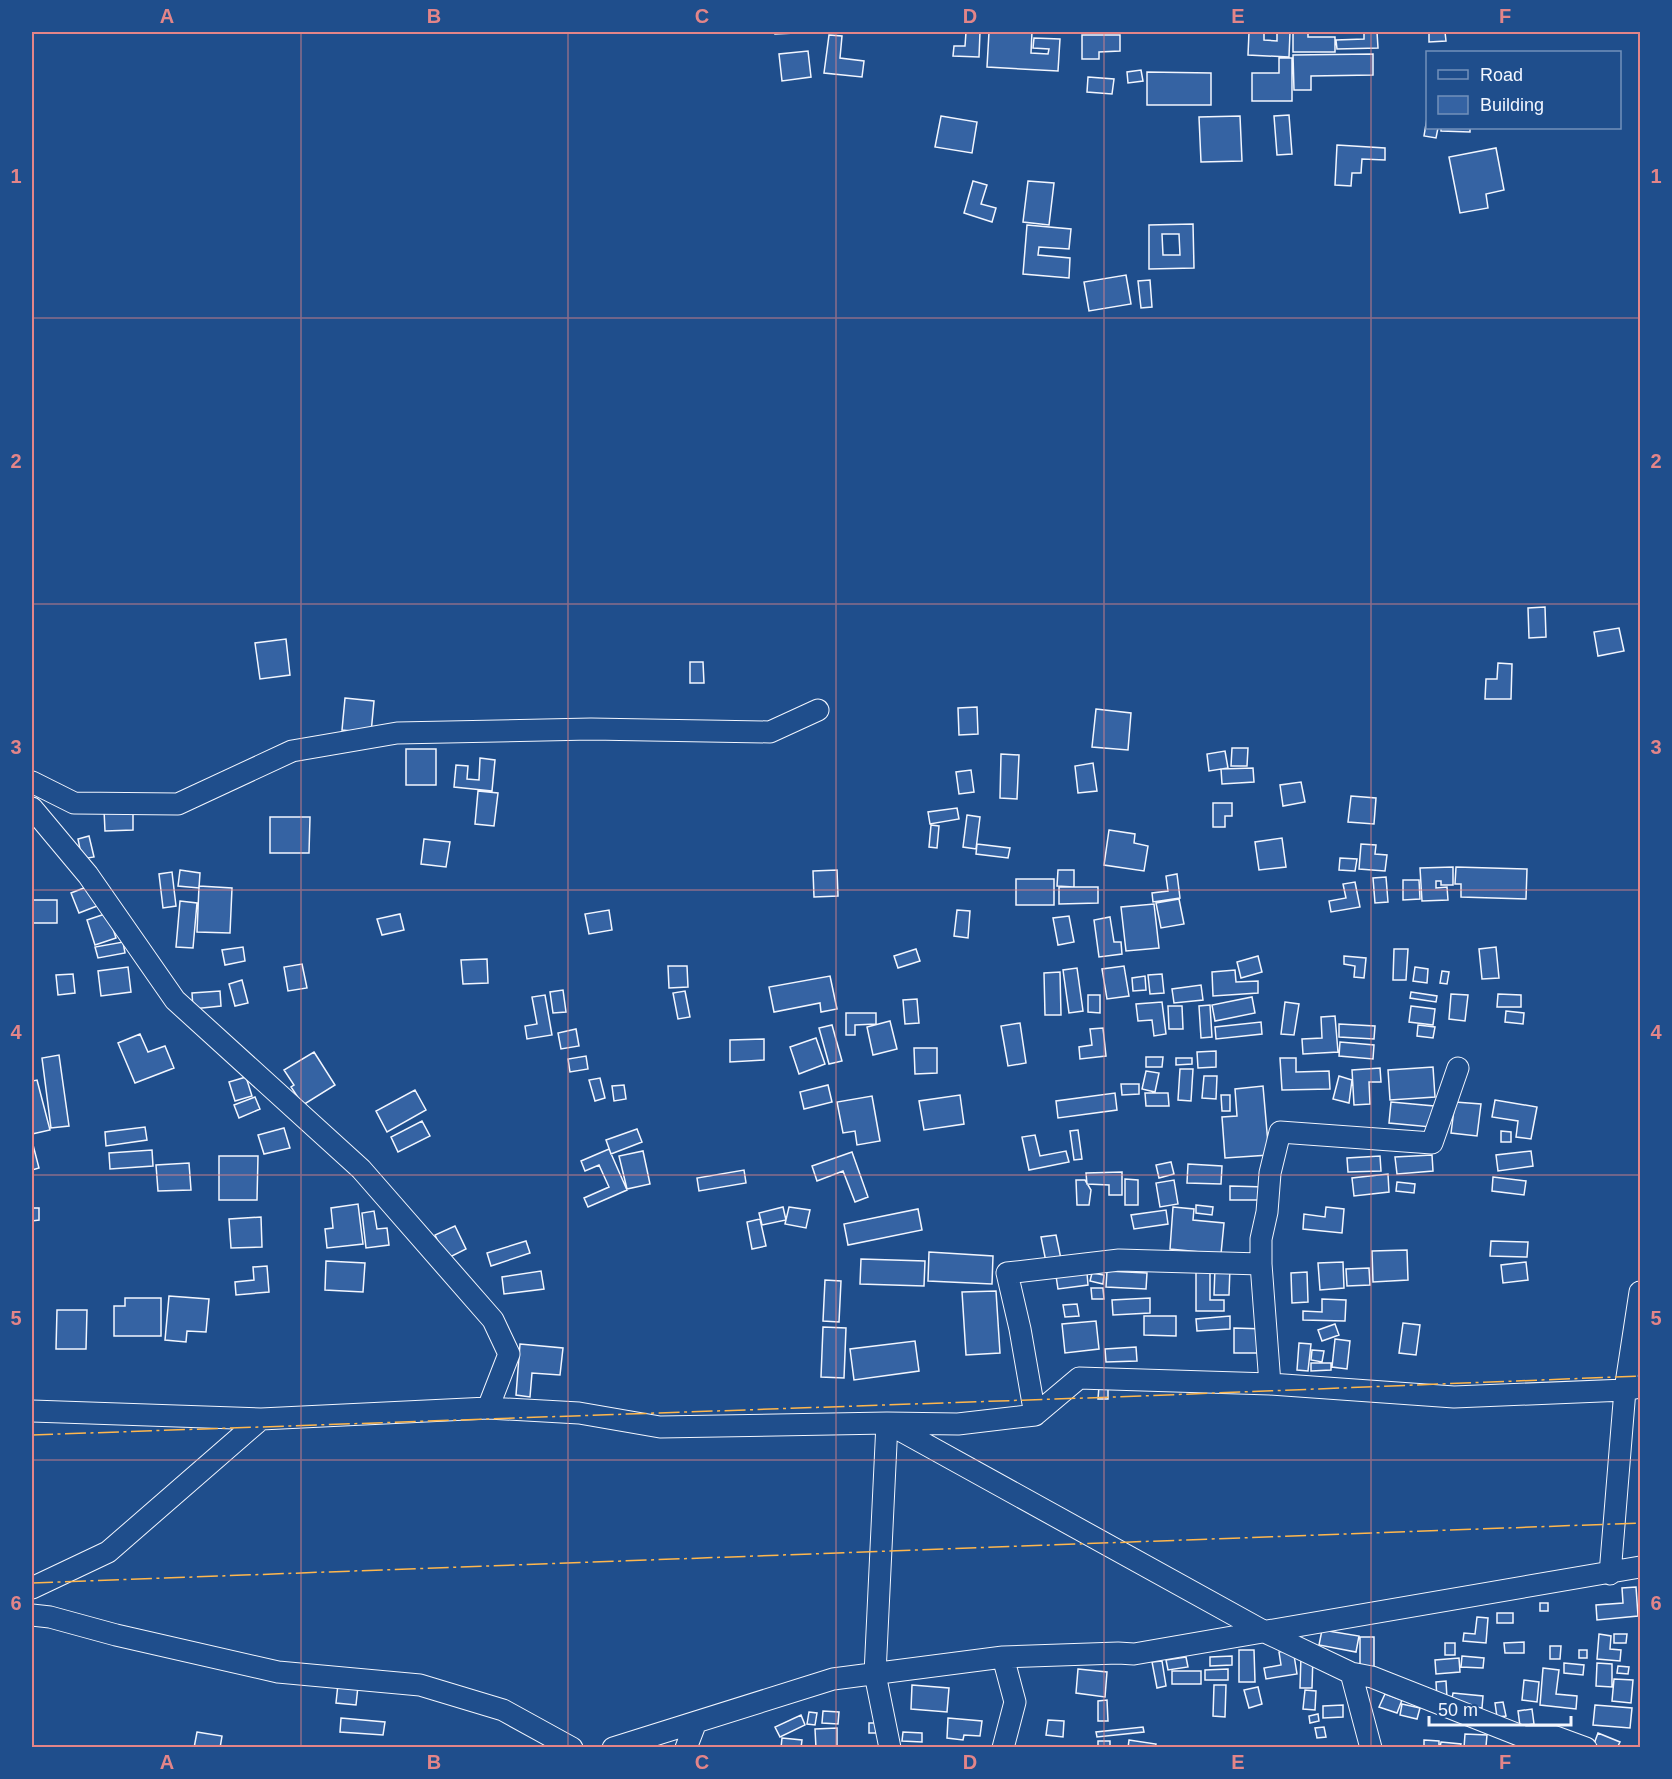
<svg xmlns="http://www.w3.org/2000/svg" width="1672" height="1779" font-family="Helvetica,sans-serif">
	<rect width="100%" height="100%" fill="#1f4e8c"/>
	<!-- building -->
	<path fill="#3563a3" stroke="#f2f6ff" stroke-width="1.5" fill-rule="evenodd" d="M775,32H818L775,34Z
		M966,32H980L979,57L953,56L954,46H965Z
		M989,32H1032L1031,53L1048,54L1049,49L1033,48L1034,38L1060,39L1058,71L987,67Z
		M1249,32H1264V40L1277,41V32H1290L1289,57L1248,55Z
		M1293,32H1308V37H1335V52H1293Z
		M1364,32H1377L1378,48L1337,49L1336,40L1364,39Z
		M1429,32H1445L1446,41L1429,42Z
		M829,35L842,36L840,58L864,61L862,77L824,73Z
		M1082,35H1120V51L1099,52V59H1082Z
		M808,51L811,77L782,81L779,54Z
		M1373,54V75L1311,76V90H1294L1293,55Z
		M1279,58H1292V101H1252V73H1279Z
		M1141,70L1143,81L1128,83L1127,72Z
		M1147,72L1211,73V105H1147Z
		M1088,77L1114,79L1112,94L1087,92Z
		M1289,115L1292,154L1277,155L1274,116Z
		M941,116L977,122L972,153L935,147Z
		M1240,116L1242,161L1201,162L1199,117Z
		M1427,118L1428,128H1438L1436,138L1424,136Z
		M1441,128H1470V132L1441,131Z
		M1337,145L1385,148V160L1362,159L1361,173H1352L1351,186L1335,185Z
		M1496,148L1504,190L1486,194L1488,208L1460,213L1449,157Z
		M973,181L987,185L981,204L996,208L992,222L964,213Z
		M1028,181L1054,183L1049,225L1023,222Z
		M1193,224L1194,268L1149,269V225ZM1162,234H1179L1180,255H1163Z
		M1027,225L1071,229L1069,249L1039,247L1038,255L1070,258L1069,278L1023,274Z
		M1126,275L1131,304L1089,311L1084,282Z
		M1150,280L1152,307L1141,308L1138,281Z
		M1545,607L1546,637L1529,638L1528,608Z
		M1619,628L1624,651L1598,656L1594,632Z
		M286,639L290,675L260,679L255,643Z
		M690,662H703L704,683H690Z
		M1498,663L1512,664L1511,699H1485L1486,679H1497Z
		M345,698L374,701L371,733L342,730Z
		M977,707L978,734L959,735L958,708Z
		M1096,709L1131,713L1128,750L1092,747Z
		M1232,748H1248L1247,766H1231Z
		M406,749H436V785H406Z
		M1225,751L1228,768L1209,771L1207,754Z
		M1001,754L1019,755L1017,799L1000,798Z
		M480,758L495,760L492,791L454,787L456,765L468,766L467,779L479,780Z
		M1093,763L1097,791L1078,793L1075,766Z
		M1253,768L1254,782L1222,784L1221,769Z
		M971,770L974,792L959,794L956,772Z
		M1301,782L1305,802L1283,806L1280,785Z
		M478,791L498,793L494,826L475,824Z
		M1351,796L1376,798L1374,824L1348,822Z
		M1213,803H1232V816H1225V827H1213Z
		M957,808L959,819L930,824L928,812Z
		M133,809V830L105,831L104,810Z
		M967,815L980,817L976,849L963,847Z
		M270,817H310L309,853H270Z
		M931,825L939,826L937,848L929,847Z
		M1109,830L1135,834L1134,843L1148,846L1144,871L1104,865Z
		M89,836L94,857L82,859L78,839Z
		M1282,838L1286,867L1259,870L1255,842Z
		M424,839L450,842L446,867L421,864Z
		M977,844L1010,848L1008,858L976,854Z
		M1361,844L1376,845L1375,854L1387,855L1385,871L1359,869Z
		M1340,858L1357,859L1355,871L1339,870Z
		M1453,867V885H1441V881H1436V888L1447,887L1448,900L1422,901L1420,868Z
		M1456,867L1527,869L1526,899L1461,897V884H1455Z
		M180,870L200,873L199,888L178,886Z
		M837,870L838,896L814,897L813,871Z
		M1058,870H1074V887L1057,886Z
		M172,872L176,906L163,908L159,874Z
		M1177,874L1180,898L1153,902L1152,893L1168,891L1166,876Z
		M1386,877L1388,902L1375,903L1373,878Z
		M1016,879H1054V905H1016Z
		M1403,880H1419L1420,899L1403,900Z
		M1355,882L1360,907L1331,912L1329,901L1346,898L1343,884Z
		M89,886L97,906L79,913L71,893Z
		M199,886L232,888L230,933L197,932Z
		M1059,887H1098V903L1059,904Z
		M1179,899L1184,924L1161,928L1156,903Z
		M33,900H57V923H33Z
		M180,901L197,903L193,948L176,947Z
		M1154,904L1159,948L1126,951L1121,907Z
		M609,910L612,930L589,934L585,914Z
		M957,910L970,911L968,938L954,936Z
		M108,913L116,938L95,945L87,920Z
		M400,914L404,930L382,935L377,919Z
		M1069,916L1074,942L1058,945L1053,918Z
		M1110,917L1114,942H1121L1122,954L1099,957L1094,920Z
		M123,942L125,953L98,958L95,947Z
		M243,947L245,961L225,965L222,950Z
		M1496,947L1499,978L1482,979L1479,949Z
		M916,949L920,961L898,968L894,956Z
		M1394,949H1408L1406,980H1393Z
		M1258,956L1262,972L1241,978L1237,962Z
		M1344,956L1366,958L1364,978L1354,977L1355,966L1344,964Z
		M487,959L488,983L463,984L461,960Z
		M302,964L307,988L288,991L284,967Z
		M668,966H687L688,987L669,988Z
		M1124,966L1129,996L1107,999L1102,969Z
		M128,967L131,992L101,996L98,971Z
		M1415,967L1428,969L1427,983L1413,981Z
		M1077,968L1083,1011L1069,1013L1063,970Z
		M1235,970L1236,982L1258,981V993L1213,996L1212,972Z
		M1442,971L1449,972L1447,984L1440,983Z
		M1060,972L1061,1015H1045L1044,973Z
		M73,974L75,993L58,995L56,975Z
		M1162,974L1164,993L1150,994L1148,975Z
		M830,976L837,1009L821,1012L820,1003L774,1012L769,987Z
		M1145,976L1146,990L1133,991L1132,978Z
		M242,980L248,1003L235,1006L229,984Z
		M1201,985L1203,1000L1174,1003L1172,989Z
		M563,990L566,1012L553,1013L550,992Z
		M220,991L221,1006L193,1009L192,993Z
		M685,991L690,1017L678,1019L673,993Z
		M1411,992L1437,996L1436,1002L1410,998Z
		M1451,994L1468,995L1465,1021L1449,1019Z
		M1498,994L1521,995V1007H1497Z
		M545,995L552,1035L527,1039L525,1026L537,1024L532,997Z
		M1088,995H1100V1013L1088,1012Z
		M1252,997L1255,1013L1215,1021L1212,1005Z
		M917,999L919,1023L905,1024L903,1000Z
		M1162,1002L1166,1034L1154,1036L1152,1020L1138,1021L1136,1004Z
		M1285,1002L1299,1004L1294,1035L1281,1034Z
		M1210,1005L1212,1037L1201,1038L1199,1006Z
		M1168,1006H1182L1183,1029H1169Z
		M1411,1006L1435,1009L1433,1025L1409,1022Z
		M1506,1011L1524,1013L1523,1024L1505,1022Z
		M846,1013H876V1024L855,1025V1035H846Z
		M1335,1016L1338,1052L1303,1054L1302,1039L1322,1038L1321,1017Z
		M890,1021L897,1049L873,1055L867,1027Z
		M1261,1022L1262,1034L1216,1039L1215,1027Z
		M1020,1023L1026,1063L1008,1066L1001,1026Z
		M1339,1024L1375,1026L1374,1039L1339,1037Z
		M832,1025L842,1061L829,1064L819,1028Z
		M1418,1025L1435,1027L1433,1038L1417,1036Z
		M1103,1028L1106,1056L1080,1059L1079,1047L1092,1045L1090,1029Z
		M576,1029L579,1046L561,1049L558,1033Z
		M140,1034L148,1052L165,1046L174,1068L135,1083L118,1043Z
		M816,1038L825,1064L799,1074L790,1047Z
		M764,1039V1060L730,1062V1040Z
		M1340,1042L1374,1045L1373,1059L1339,1056Z
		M914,1048H937V1073L915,1074Z
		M1216,1051V1067L1198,1068L1197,1052Z
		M314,1052L335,1085L303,1105L291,1087L294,1085L284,1070Z
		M59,1055L69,1126L51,1128L42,1058Z
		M586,1056L588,1069L570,1072L568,1059Z
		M1146,1057H1163L1162,1067H1146Z
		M1176,1058H1192V1064L1176,1065Z
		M1280,1058H1296V1072L1329,1071L1330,1089L1282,1090Z
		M1433,1067L1435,1097L1390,1100L1388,1070Z
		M1380,1068L1381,1082H1369L1370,1104L1354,1105L1352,1070Z
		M1180,1069H1193L1191,1101L1178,1100Z
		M1146,1071L1159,1073L1155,1092L1142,1089Z
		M1204,1076H1217L1216,1099L1202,1098Z
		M1339,1076L1352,1080L1349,1103L1333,1099Z
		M246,1077L252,1096L235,1101L229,1082Z
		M600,1078L605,1098L595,1101L589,1080Z
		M37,1080L50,1130L32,1134V1081Z
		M1121,1084H1139V1094L1122,1095Z
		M624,1085L626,1099L614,1101L612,1086Z
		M828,1085L832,1102L804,1109L800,1092Z
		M1263,1086L1269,1155L1225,1158L1222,1117L1237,1116L1235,1089Z
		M415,1090L426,1110L387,1132L376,1111Z
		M1115,1093L1117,1110L1058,1118L1056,1101Z
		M1145,1093H1168L1169,1106H1146Z
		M960,1095L964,1124L924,1130L919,1101Z
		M1221,1095H1230V1111H1222Z
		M872,1096L880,1141L857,1145L855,1131L843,1133L837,1102Z
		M255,1097L260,1109L239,1118L234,1105Z
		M1495,1100L1537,1107L1531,1139L1516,1137L1518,1121L1492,1117Z
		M1391,1102L1434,1106L1431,1127L1389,1123Z
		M1455,1102L1481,1104L1477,1136L1451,1133Z
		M422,1121L430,1136L398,1152L391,1137Z
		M145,1127L147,1140L106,1146L105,1132Z
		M284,1128L290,1148L264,1154L258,1135Z
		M637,1129L642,1142L611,1154L606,1140Z
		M1078,1130L1082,1159L1074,1160L1070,1131Z
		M1501,1131L1511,1132V1142H1501Z
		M1035,1135L1040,1156L1066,1151L1069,1162L1029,1170L1022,1137Z
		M32,1141L39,1168L32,1170Z
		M609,1149L627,1190L588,1207L584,1198L609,1187L599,1165L585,1171L581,1161Z
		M152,1150L153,1166L110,1169L109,1153Z
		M643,1151L650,1184L627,1189L619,1156Z
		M1531,1151L1533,1166L1498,1171L1496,1155Z
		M852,1152L868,1197L855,1202L843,1171L817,1181L812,1166Z
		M1432,1155L1433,1171L1397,1174L1395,1157Z
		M219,1156H258L257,1200H219Z
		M1380,1156L1381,1171L1348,1172L1347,1158Z
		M1171,1162L1174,1174L1159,1178L1156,1165Z
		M189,1163L191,1190L158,1191L156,1165Z
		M1188,1164L1222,1166L1221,1184L1187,1183Z
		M744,1170L746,1183L699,1191L697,1178Z
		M1122,1172V1195H1109V1185L1087,1184L1086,1173Z
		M1388,1174L1389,1192L1354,1196L1352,1178Z
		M1493,1177L1526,1181L1524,1195L1492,1191Z
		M1125,1179L1138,1180V1205H1125Z
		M1076,1180H1085L1091,1190L1089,1205H1077Z
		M1174,1180L1178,1204L1160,1207L1156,1183Z
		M1397,1182L1415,1184L1414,1193L1396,1191Z
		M1230,1186L1266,1187V1200H1230Z
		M358,1204L363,1244L327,1248L325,1229L333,1228L331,1208Z
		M1196,1205L1213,1207L1212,1215L1196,1213Z
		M783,1207L786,1220L762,1225L759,1213Z
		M789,1207L810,1210L806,1228L785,1224Z
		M1173,1207L1194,1209L1193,1220L1224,1223L1221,1254L1170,1249Z
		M1326,1207L1344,1209L1342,1233L1303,1229L1304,1214L1325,1217Z
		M32,1208H39V1220L32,1221Z
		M918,1209L922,1230L848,1245L844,1224Z
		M1166,1210L1168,1224L1134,1229L1131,1215Z
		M374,1211L377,1229L387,1228L389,1245L366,1248L362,1213Z
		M261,1217L262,1247L231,1248L229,1219Z
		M760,1219L766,1246L752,1249L747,1222Z
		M455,1226L466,1249L446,1259L435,1235Z
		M1056,1235L1061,1259L1046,1262L1041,1237Z
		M526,1241L530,1253L491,1266L487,1253Z
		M1491,1241L1528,1242L1527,1257L1490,1256Z
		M1407,1250L1408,1280L1373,1282L1372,1251Z
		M929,1252L993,1256L992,1284L928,1281Z
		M861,1259L925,1261L924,1286L860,1284Z
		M326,1261L365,1263L363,1292L325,1290Z
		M1343,1262L1344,1288L1320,1290L1318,1263Z
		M1526,1262L1528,1280L1503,1283L1501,1265Z
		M267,1266L269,1292L236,1295L235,1282L254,1280L253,1267Z
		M1215,1267L1230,1268L1229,1295H1214Z
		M1369,1268L1370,1285L1347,1286L1346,1269Z
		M1196,1270H1210V1300H1224V1311H1196Z
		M541,1271L544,1289L504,1294L502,1277Z
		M1107,1271L1147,1273L1146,1289L1106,1287Z
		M1307,1272L1308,1302L1292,1303L1291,1273Z
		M1087,1273L1088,1285L1058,1289L1056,1276Z
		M1092,1273L1104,1275L1103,1284L1090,1281Z
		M825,1280L841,1281L839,1322L823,1321Z
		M1091,1288H1103L1104,1299H1092Z
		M996,1291L1000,1353L966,1355L962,1292Z
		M169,1296L209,1299L206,1332L187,1331L186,1342L165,1340Z
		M125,1298H161V1336H114V1306H125Z
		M1150,1298V1313L1113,1315L1112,1300Z
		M1322,1299L1346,1300L1345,1321L1303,1320V1311L1322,1312Z
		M1077,1304L1079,1316L1065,1317L1063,1305Z
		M57,1310H87L86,1349H56Z
		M1144,1316H1176V1336L1144,1335Z
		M1230,1316V1329L1197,1331L1196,1319Z
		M1096,1321L1099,1349L1065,1353L1062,1324Z
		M1403,1323L1420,1325L1416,1355L1399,1353Z
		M1335,1324L1339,1335L1322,1341L1318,1330Z
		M823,1327L846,1328L844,1378L821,1377Z
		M1234,1328L1265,1329V1353H1234Z
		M1335,1339L1350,1341L1347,1369L1332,1367Z
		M915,1341L919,1371L854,1380L850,1349Z
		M1299,1343L1311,1344L1308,1371L1297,1370Z
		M520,1344L563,1348L560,1375L532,1373L530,1397L516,1395Z
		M1136,1347L1137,1361L1106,1362L1105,1349Z
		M1312,1350L1324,1351L1322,1362L1311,1360Z
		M1311,1363H1331V1370L1311,1371Z
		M1099,1386L1108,1387V1399H1098Z
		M1636,1587L1638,1616L1597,1620L1596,1605L1623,1603L1622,1588Z
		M1540,1603H1548V1611H1540Z
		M1497,1613H1513V1623H1497Z
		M1477,1617L1488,1618L1486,1643L1463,1641L1464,1633L1475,1634Z
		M1322,1630L1359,1636L1356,1652L1319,1645Z
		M1599,1634L1611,1636L1610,1649L1621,1650L1620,1661L1597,1659Z
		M1614,1634H1627L1626,1643H1614Z
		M1360,1637H1374V1667H1360Z
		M1524,1642V1653H1505L1504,1643Z
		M1445,1643H1455V1655H1445Z
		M1550,1646H1561L1560,1659H1550Z
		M1293,1649L1297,1674L1266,1679L1264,1668L1281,1665L1279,1652Z
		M1239,1650H1254L1255,1682H1239Z
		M1579,1650H1587V1658H1579Z
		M1301,1655H1313L1312,1688H1300Z
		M1232,1656V1665L1210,1666V1657Z
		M1462,1656L1484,1658L1483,1668L1461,1667Z
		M1186,1657L1188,1667L1168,1670L1166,1660Z
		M1459,1658L1460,1672L1436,1674L1435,1660Z
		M1162,1661L1166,1686L1157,1688L1152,1662Z
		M1564,1663L1584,1665L1583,1675L1564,1673Z
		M1597,1663L1612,1664V1687L1596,1686Z
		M1618,1666L1629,1667L1628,1674L1617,1673Z
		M1543,1668L1559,1670L1556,1694L1577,1696L1576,1709L1540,1705Z
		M1078,1669L1107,1672L1105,1697L1076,1693Z
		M1228,1669V1680H1205V1670Z
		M1172,1671H1201V1684H1172Z
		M1614,1679L1633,1680L1631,1703L1612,1701Z
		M1524,1680L1539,1682L1537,1702L1522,1700Z
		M1446,1681L1447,1698L1437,1699L1436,1682Z
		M338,1684L358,1686L356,1705L336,1703Z
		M912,1685L949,1688L947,1712L911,1709Z
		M1214,1685H1226L1225,1717L1213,1716Z
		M1258,1687L1262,1704L1249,1708L1244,1690Z
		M1305,1690L1316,1691L1315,1710L1303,1709Z
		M1453,1693L1483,1696L1482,1708L1451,1704Z
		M1385,1694L1402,1700L1397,1713L1379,1707Z
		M1107,1700L1108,1721H1098V1701Z
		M1503,1702L1506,1716L1497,1717L1495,1703Z
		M1402,1704L1420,1708L1417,1719L1400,1715Z
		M1343,1705V1717L1323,1718V1706Z
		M1595,1705L1632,1708L1630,1728L1593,1725Z
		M1532,1709L1534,1724L1520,1726L1518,1711Z
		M823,1711L839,1712L838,1724L822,1723Z
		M809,1712L817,1713L815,1725L807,1724Z
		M1318,1714L1319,1721L1310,1723L1309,1716Z
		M801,1715L805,1725L780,1737L775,1727Z
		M341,1718L385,1722L383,1735L340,1732Z
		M948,1718L982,1721L980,1736L964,1735L963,1740L947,1738Z
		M1048,1720L1064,1721L1063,1737L1046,1735Z
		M869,1723H883L884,1733H869Z
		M1143,1727L1144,1732L1097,1737L1096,1732Z
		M1324,1727L1326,1737L1317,1738L1315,1728Z
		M837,1728V1748H816L815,1729Z
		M197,1732L222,1736L220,1748H194Z
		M903,1732L922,1733V1742L902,1741Z
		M1598,1733L1620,1742L1617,1748H1602L1594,1744Z
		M1465,1734L1487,1735L1486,1746L1464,1748Z
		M782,1738L802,1740L801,1748H781Z
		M1129,1740L1156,1744L1155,1748H1128Z
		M1424,1740L1439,1741V1748H1424Z
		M1098,1741H1110V1748H1098Z
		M1441,1742L1461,1744L1460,1748H1440Z"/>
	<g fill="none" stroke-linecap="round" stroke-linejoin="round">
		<defs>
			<path id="minor" d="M32,782L74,803L178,804L292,751L397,733L591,729L770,732L818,710
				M32,808L88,875L175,1000L361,1169L493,1320L509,1354L488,1408
				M1270,1384L1261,1264V1239L1267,1212L1270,1173L1280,1132L1432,1143L1458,1068
				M32,1411L261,1419L488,1408L579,1413L660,1427L887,1423L1265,1632L1351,1673L1372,1677L1524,1737H1556L1586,1748
				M1035,1415L1079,1378L1270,1384L1454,1397L1625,1390L1640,1387
				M1610,1574L1625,1390L1640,1292
				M32,1588L108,1552L261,1419
				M32,1615L50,1617L116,1635L278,1672L420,1685L503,1710L572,1748
				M1003,1657L1015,1702L1003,1748
				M1351,1673L1371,1748
				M613,1748L833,1679L1003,1657L1118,1653L1134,1654L1640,1567
				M686,1748L696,1722
				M890,1748L875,1674L887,1423L958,1424L1035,1415L1020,1329L1007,1273L1119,1260L1261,1264"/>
		</defs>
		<!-- minor casing -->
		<use href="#minor" stroke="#f2f6ff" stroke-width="23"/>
		<!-- minor -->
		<use href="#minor" stroke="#1f4e8c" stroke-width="21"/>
		<!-- power -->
		<path stroke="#ffb74d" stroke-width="1.5" stroke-dasharray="21 4.5 3 4.5" stroke-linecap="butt" d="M32,1435L1141,1396L1640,1376
			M32,1583L1640,1523"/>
	</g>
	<!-- grid -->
	<path fill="none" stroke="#e38589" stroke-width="1.5" stroke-opacity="0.55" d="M301,32V1748M568,32V1748M836,32V1748M1104,32V1748M1371,32V1748M32,318H1640M32,604H1640M32,890H1640M32,1175H1640M32,1460H1640"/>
	<!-- border -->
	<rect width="1672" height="1779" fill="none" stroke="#1f4e8c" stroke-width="66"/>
	<!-- legend -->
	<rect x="1426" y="51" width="195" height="78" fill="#1f4e8c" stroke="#7391ba" stroke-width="1.5"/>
	<rect x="1438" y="70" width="30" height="9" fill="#1f4e8c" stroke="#7391ba" stroke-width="1.5"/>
	<text x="1480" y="81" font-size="18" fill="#f2f6ff">Road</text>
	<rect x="1438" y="96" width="30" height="18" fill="#3563a3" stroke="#7391ba" stroke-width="1.5"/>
	<text x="1480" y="111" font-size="18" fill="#f2f6ff">Building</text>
	<!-- scale -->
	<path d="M1429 1716v9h142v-9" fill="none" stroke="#f2f6ff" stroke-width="3"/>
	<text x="1438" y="1716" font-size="18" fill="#f2f6ff" stroke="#1f4e8c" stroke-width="4.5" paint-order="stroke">50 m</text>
	<rect x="33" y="33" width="1606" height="1713" fill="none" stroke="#e38589" stroke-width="2"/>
	<g font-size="20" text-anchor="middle" font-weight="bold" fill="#e38589">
		<text x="167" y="23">A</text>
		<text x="434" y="23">B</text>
		<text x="702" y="23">C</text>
		<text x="970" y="23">D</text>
		<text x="1238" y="23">E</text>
		<text x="1505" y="23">F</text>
		<text x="16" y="183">1</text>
		<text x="1656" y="183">1</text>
		<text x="16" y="468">2</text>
		<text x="1656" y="468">2</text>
		<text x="16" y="754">3</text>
		<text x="1656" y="754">3</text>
		<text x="16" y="1039">4</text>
		<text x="1656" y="1039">4</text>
		<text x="16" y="1325">5</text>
		<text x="1656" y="1325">5</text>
		<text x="16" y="1610">6</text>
		<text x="1656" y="1610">6</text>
		<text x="167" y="1769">A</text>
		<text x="434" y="1769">B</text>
		<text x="702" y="1769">C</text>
		<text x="970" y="1769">D</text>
		<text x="1238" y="1769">E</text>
		<text x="1505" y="1769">F</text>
	</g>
</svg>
